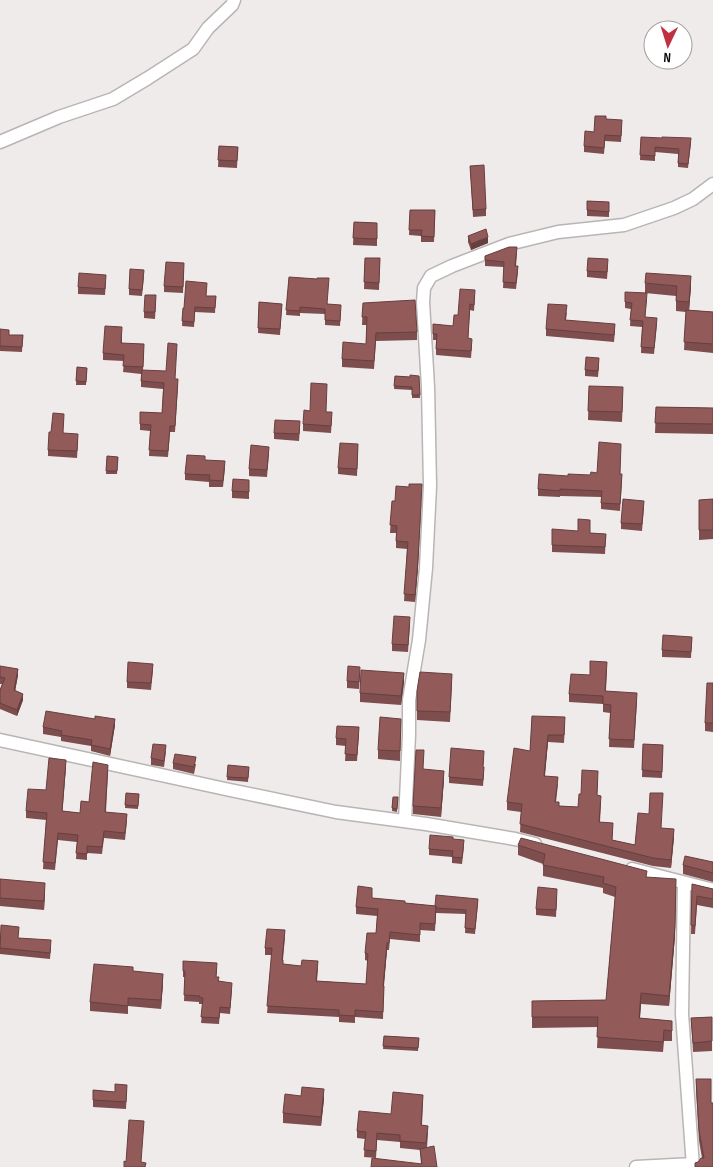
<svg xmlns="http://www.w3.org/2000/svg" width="713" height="1167" font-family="'Sofia Sans Condensed',sans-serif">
	<rect width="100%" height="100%" fill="#f0ebeb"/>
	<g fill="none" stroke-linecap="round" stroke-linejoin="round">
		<defs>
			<path id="street" d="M0,142L59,117L113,99L148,78L193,49L208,28L232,5L234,0
				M0,740L230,790L336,812L426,824L515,839L535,844
				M405,821L409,735V700L419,640L426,568L430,486L428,387L423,302L424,288L431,276L452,266L509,244L558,232L624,225L674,208L693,199L713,184
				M632,869L713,890
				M684,883L682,1014L693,1167
				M636,1167L693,1164"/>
		</defs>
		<!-- street casing -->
		<use href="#street" stroke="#b9b5b4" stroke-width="15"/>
		<!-- street -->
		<use href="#street" stroke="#fff" stroke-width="12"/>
	</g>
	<!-- wall -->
	<path fill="#7e4d4d" d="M606,119L622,127L621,142L605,141L604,154L584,152V146L594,132Z
		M641,137L691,143L688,168L678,167V154L655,152V161L640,160Z
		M219,146L238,147L237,168L218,167Z
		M470,166L486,209V216L473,217Z
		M587,201L609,202V217L587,216Z
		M410,210H435L434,242H421V236L409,235Z
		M354,222L377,223V246L353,245Z
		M468,236L488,243L471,250L468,242Z
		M517,253L516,266L518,272L516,289L503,288L504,267L485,266V256Z
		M365,258H380L379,290L364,289Z
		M608,266L607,279L587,277V271Z
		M184,270L183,293L164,292V286Z
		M144,277L142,296L129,295V289Z
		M289,277L328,304L341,310L340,326L325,325V314L300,313V316L286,315Z
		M106,281L105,295L78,294V287Z
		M645,283L691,286L689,310L713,312V353L684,350L686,312L676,311V296L645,293Z
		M207,296H216L215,313L195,312L194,327L182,326L183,308H184Z
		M475,296L474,311L470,310L468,338L472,345L471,358L436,355V340H433V324L453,326L458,315Z
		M647,299L645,317L657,324L654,354L641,353L642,327L630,326L631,309L625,308V302Z
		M156,302L155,319L144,318V312Z
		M259,302L282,304L280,335L258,333Z
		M363,303L417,332V340L376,341L374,369L342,367V359L366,344L367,325H362Z
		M567,312L566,320L615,331L614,342L546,336V329Z
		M0,329L9,335H23L22,352L0,351Z
		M122,334V343L144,351L143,370L175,379L178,385L175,432H170L168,457L149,456L150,431L140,430V412L162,413L163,389L141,387V374L123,372L124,361L103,360V353Z
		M599,365L598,377L585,376V370Z
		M77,367L87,368L86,385H76Z
		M395,376L410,377L419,376L420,398H412V390L394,389Z
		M589,386L623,397L622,422L588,420Z
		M656,407L713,408V434L655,433Z
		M326,412L332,418L331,433L303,431V424Z
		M300,428L299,441L274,439V433Z
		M64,433L78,441L77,458L48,456V450Z
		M358,450L357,476L338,474V468Z
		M269,453L267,477L249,476V469Z
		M107,456L118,457L117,474H106Z
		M205,460L225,468L223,487H209V482L185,480V474Z
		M620,474L622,481L620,511L601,509V497L560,496V497L538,496V489L568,476Z
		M249,486V499L232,498V491Z
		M713,499V539L699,540V500Z
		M392,501L418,567L415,602L404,601L407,549L396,548V533H390Z
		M644,507L642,531L621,529V523Z
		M590,533L606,534L605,554L552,552V545Z
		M410,624L408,652L392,651V644Z
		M692,637L691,658L662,657V650Z
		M0,669L18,675L15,691L23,700L17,716L0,709V690L2,684H0Z
		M153,670L151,690L127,688V682Z
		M607,670L606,691L637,701L634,748L609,747L610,713L603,712V704L569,702V694L590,675Z
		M360,674L359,689L347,688V681Z
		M404,682L401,705L360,702V693Z
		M713,683V732L705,731V723Z
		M452,684L450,722L417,720V691Z
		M532,716L565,725L564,743L548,742L545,776L558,784L556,802L559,806L578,807L581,794L598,779L597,795L601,803L600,822L613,831L612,840L635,845L662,828L674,837L671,868L653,866L520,832L521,812L507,810V802L530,751Z
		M401,719L400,761L378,759V750Z
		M115,725L110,756L91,751V746L61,741V737L43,734V727Z
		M359,734L357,761H345L346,746L336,745V738Z
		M643,744L663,745L662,778L642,777Z
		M166,751L164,767L151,765V758Z
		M484,757L483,767L484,774L483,786L449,783V777Z
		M173,763L196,764L194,774L173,769Z
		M228,765L249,770L248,782L227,780Z
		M66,766L62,811L80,813L89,802L108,772L106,812L127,821L125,840L104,838L102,854L87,853V860L76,859L77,842L58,840L55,870L43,869L46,820L26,818V811L46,790Z
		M423,769L444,779L441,817L413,814V806Z
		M126,793L139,794L138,809L125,808Z
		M393,797H398L397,812L392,811Z
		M453,839L464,847L462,864L452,863V857L429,855V849Z
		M518,845L647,877L675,936L669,1006L641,1004L640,1018L672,1021V1041H664L663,1052L597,1048L598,1027L532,1028V1001L606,1000L615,897L603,893V888L543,876V864L518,855Z
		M713,862V882L683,874V865Z
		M0,879L45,892L44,910L0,906Z
		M692,884L713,889V908L697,905L695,934H691Z
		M557,895L556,917L536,915V909Z
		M372,898L405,903L435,906L478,903L475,934L465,933L466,914L436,913L435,931L420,930V942L390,939L389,950H387L384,986L383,1019L355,1017V1023L339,1022V1017L267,1013L272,955H265V948L285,937L283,960V964L318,968L317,981L366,984L368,961L365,960V953L376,933L377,916L356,914V907Z
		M0,937L19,938L51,947L50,959L0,954Z
		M217,970L216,977L219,981L232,989L230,1014L220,1013L219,1024L201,1023L203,1004H199V1002L184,1001L185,977H183V971Z
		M133,971L163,983L161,1009L128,1006V1014L90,1011V1002Z
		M712,1017V1051L693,1052L691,1018Z
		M384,1036L419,1038L418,1051L383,1049Z
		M696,1079L711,1103L713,1167H695V1163L698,1162L702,1158L699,1141L696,1090Z
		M93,1090L115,1092L127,1091L126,1109L93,1107Z
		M324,1099L321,1126L283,1123V1113Z
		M423,1102L422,1125L428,1133L427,1148L437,1167L421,1164L420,1150L400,1148V1142L377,1140L376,1158L364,1157L365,1139L357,1138V1131L391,1114Z"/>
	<!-- shaded-wall -->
	<path fill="#673f3f" d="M488,237V243L471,250V244Z
		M691,276V286L689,312V302Z
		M422,492L418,567L415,602V595Z
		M18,669V675L14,697V690Z
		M404,673V682L401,705V696Z
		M23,694V700L17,716V710Z
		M115,719V725L110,756V749Z
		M548,735V742L544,783V776Z
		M66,760V766L62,818V811Z
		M444,771V779L441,817V808Z
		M674,829V837L671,868V860Z
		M676,879L675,936L669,1006V996Z
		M45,883V892L44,910V901Z
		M387,943V950L383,993V986Z
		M163,974V983L161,1009V1000Z
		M641,993V1004L639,1029V1018Z
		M324,1089V1099L321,1126V1117Z"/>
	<!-- building -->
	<path fill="#935a5a" stroke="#673f3f" d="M595,116H606V119L622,120L621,136L605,135L604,148L584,146L585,131L594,132Z
		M641,137L662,138V137L691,138L688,164L678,163L679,149L655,147V156L640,155Z
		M219,146L238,147L237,161L218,160Z
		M484,165L486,209L473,210L470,166Z
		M587,201L609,202V212L587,210Z
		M410,210H435L434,237L421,236L422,230H409Z
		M354,222L377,223V239L353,238Z
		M486,229L488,237L471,244L468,236Z
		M509,247H517L515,266H518L516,283L503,282L504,262L485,260V256Z
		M365,258H380L379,283L364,282Z
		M588,258L608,259L607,272L587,271Z
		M166,262L184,263L183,287L164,286Z
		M130,269L144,270L142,290L129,289Z
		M79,273L106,275L105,289L78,287Z
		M646,273L691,276L689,302L676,301L677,286L645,283Z
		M289,277L317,279V278H329L327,304L341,305L340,321L325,320V309L300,307V311L286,310Z
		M186,281L207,283L206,296H216L215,308L195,307L194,322L182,321L183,308H184Z
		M460,289L475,290L474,305L470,304L468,338L472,339L471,351L436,349L437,334H433V324L453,326L454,315H458Z
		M625,292L647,293L645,317L657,318L654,348L641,347L643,321L630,320L632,303L625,302Z
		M145,295H156L155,312H144Z
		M415,300L417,332L376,333L374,361L342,359L343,342L366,344L367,317H362L363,303Z
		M259,302L282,304L280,329L258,328Z
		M548,304L567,305L565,320L615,324L614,335L546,329Z
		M686,310L713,312V344L684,342Z
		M105,326L122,327L121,343L144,344L143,367L123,366L124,355L103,353Z
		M0,329L9,330V335H23L22,347L0,346Z
		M168,343L177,344L175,379H178L175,426H170L168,451L149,450L151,425L140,424V412L162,413L164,383L141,381L142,370L166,371Z
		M586,357L599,358L598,371L585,370Z
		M77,367L87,368L86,382L76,381Z
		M410,375L419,376L420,395H412V387L394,386L395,376L410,377Z
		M311,383L327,384L326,412H332L331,426L303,424L304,410L310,411Z
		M589,386L623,387L622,412L588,411Z
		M656,407L713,408V424L655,423Z
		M53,413L64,414L63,433L78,434L77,451L48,450L49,432H51Z
		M275,420L300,421L299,434L274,433Z
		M599,442L621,444L620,474H622L620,504L601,503L602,491L560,489V491L538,489L539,474L568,476V474L590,475L591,472L597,473Z
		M340,443L358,444L357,469L338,468Z
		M251,445L269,447L267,470L249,469Z
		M187,455L205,456V460L225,461L223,481L209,480L210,475L185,474Z
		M107,456L118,457L117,471H106Z
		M233,479L249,480V492L232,491Z
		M409,484H422L418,560L415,595L404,594L408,542L396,541L397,526L390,525L392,501H395L396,486L409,487Z
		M623,499L644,501L642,524L621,523Z
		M713,499V530H699V500Z
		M578,519L590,520V533L606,534L605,547L552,545V529L578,531Z
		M394,616L410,617L408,645L392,644Z
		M663,635L692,637L691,652L662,650Z
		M590,661L607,662L605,691L637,693L634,740L609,739L611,705L603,704V696L569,694L571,674L590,675Z
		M128,662L153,664L151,683L127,682Z
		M0,666L18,669L14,690L23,694L17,710L0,703V690L5,678L0,677Z
		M348,666L360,667L359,682L347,681Z
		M361,670L404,673L401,696L360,693Z
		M420,672L452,674L450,712L417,711V691Z
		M707,683H713V723H705Z
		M46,711L95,719V716L115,719L110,749L91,745L92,740L61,735L62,731L43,727Z
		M532,716L565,717L564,735H548L544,776L558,777L555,802H559V806L578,807L579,794H581L582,770L598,771L597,795L601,796L599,822L613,823L612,840L635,845L638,813L649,814L650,793H663L661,828L674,829L671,860L653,858L520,824L522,804L507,802L514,748L530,751Z
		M380,717L401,719L400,751L378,750Z
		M337,726L359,727L357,755L345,754L346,739L336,738Z
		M153,744L166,745L164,761L151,758Z
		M643,744L663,745L662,772L642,770Z
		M451,748L484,751L483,767H484L483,780L449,777Z
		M416,750H424L423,769L444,771L441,808L413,806Z
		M175,754L196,757L194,767L173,763Z
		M49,758L66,760L62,811L80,813L81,801L89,802L93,762L108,765L105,812L127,814L125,833L104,831L102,847L87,846V854L76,853L78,835L58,833L55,863L43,862L47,813L26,811L28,789L46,790Z
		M228,765L249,767L248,778L227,777Z
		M126,793L139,794L138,806L125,805Z
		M393,797H398L397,809L392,808Z
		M430,835L453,837V839L464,840L462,858L452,857L453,851L429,849Z
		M521,838L647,871L646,877L676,879L675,926L669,996L641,993L639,1018L672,1021V1031L664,1030L663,1042L597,1037L598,1017H532V1001L606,1000L616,887L603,883L604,877L543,865L545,854L518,845Z
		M685,856L713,862V873L683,865Z
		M0,879L45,883L44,901L0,898Z
		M692,884L713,889V899L697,896L695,926L691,925Z
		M358,886L372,888V898L405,901V903L436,906L435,924L420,923V935L390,932L389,943H387L383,986H384L383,1012L355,1010V1016L339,1015V1010L267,1006L272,948H265L267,929L285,930L282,960H283V964L301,966L302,960L318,961L316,981L366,984L368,954L365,953L367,933H376L378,909L356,907Z
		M538,887L557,889L556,910L536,909Z
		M436,895L478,899L475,929L465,928L466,910L436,908V906H435Z
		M1,925L19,927L18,938L51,940L50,953L0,948Z
		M183,961L217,963L216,977H219L218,981L232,983L230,1008L220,1007L219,1018L201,1017L203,998L199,997L200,996L184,995L185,971H183Z
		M94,964L133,967V971L163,974L161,1000L128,998V1006L90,1002Z
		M712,1017V1041L693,1043L691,1018Z
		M384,1036L419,1038L418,1048L383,1046Z
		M696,1079H711V1103H713V1167H695V1163L698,1162L701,1158H704L699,1130Z
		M115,1084L127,1085L126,1102L93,1100V1090L115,1092Z
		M302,1087L324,1089L321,1117L283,1113L285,1094L301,1096Z
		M393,1092L423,1095L421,1125L428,1126L426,1143L400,1141V1135L377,1133L376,1151L364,1150L366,1132L357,1131L359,1111L391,1114Z
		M129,1120L144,1121L141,1162L146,1163L145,1167H124V1161L126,1162Z
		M434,1146L437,1167H371L372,1158L422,1164L420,1149Z"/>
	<!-- north arrow -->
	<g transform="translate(668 45) rotate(184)"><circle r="24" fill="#ffffff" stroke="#9f9e9e"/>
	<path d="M0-4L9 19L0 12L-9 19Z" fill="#c13041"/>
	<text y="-8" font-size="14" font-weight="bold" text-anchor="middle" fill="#0e0c0c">N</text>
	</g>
</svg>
